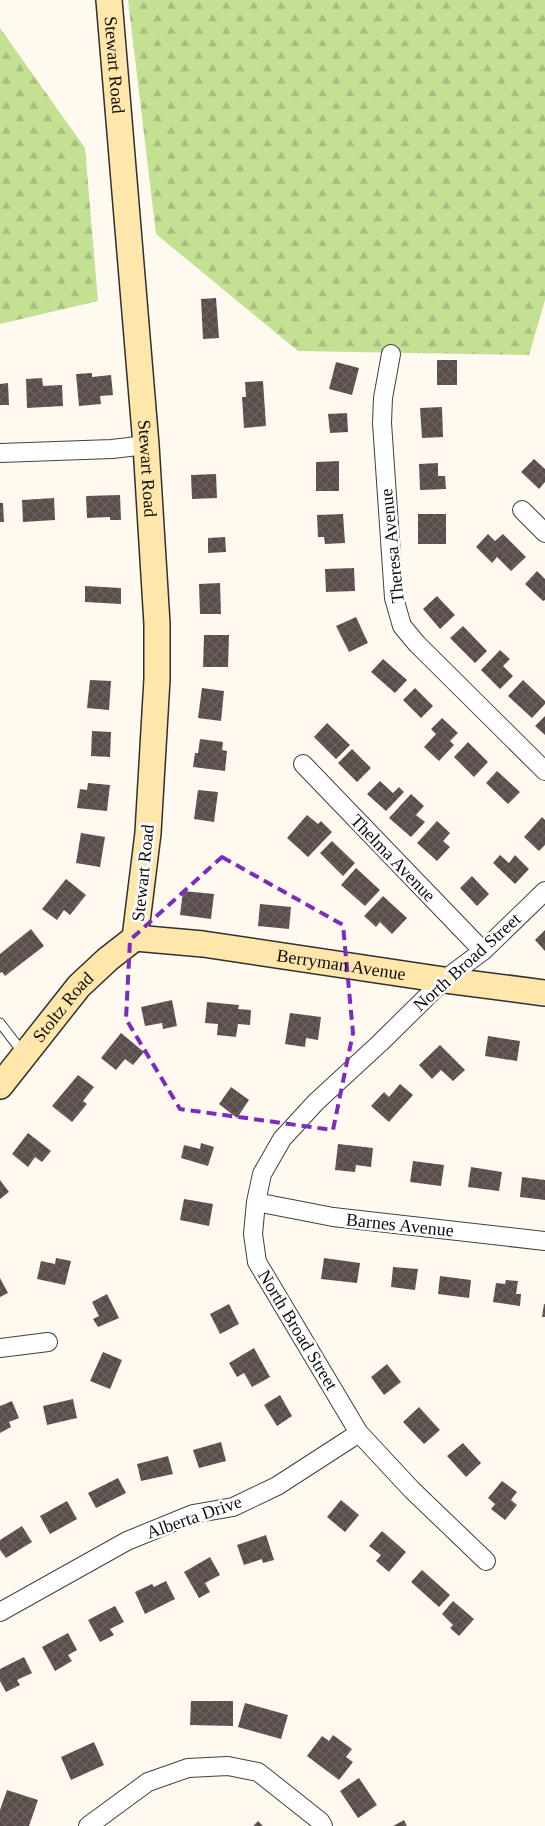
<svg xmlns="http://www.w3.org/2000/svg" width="545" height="1826" font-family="'Times New Roman',serif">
	<defs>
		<pattern id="forest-firs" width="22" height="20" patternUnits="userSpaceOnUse" patternTransform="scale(1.25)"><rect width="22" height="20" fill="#c4e093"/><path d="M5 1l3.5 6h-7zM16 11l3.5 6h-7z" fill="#a7bf7e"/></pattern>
		<pattern id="building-cross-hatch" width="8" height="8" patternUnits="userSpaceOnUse" patternTransform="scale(1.25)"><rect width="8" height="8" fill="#584d4a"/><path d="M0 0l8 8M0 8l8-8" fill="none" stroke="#6b6260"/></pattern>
	</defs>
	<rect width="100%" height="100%" fill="#fff9f0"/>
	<!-- forest -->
	<path fill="url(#forest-firs)" d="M128,0H545V300L529,355L298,351L156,234Z
		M0,28L85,148L98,301L0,324Z"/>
	<!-- building -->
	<path fill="url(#building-cross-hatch)" d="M216,298L219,338L203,339L201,299Z
		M437,360H457V385H437Z
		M336,362L359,368L352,395L329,389Z
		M92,373V377L111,375L113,395L100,396L101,404L79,406L76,374Z
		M42,378L43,386L62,385L63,406L27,408L26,379Z
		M263,381L266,426L244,428L242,397H246L245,382Z
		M8,383L9,405H0V384Z
		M442,407L443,437L422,438L420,408Z
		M347,413L348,432L330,433L328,414Z
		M534,459L545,469V482L539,489L521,472Z
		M339,461V491H316V462Z
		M438,463V476H445L446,489L420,490L419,464Z
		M216,474L217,498L192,499L191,475Z
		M120,495L121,520H110V517L87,518L86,496Z
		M54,498L55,520L23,522L22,500Z
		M0,503H3L4,522H0Z
		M343,514L345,543L325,544L324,537H318L317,515Z
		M418,514H446V544H418Z
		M488,534L495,541L503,534L526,557L511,571L497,557L492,563L476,547Z
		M225,537L226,552L208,553V538Z
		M354,568L355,591L326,592L325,569Z
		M537,571L545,579V600L543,601L525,584Z
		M220,583L221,614H200L199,584Z
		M85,586L121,588V604L85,602Z
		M437,596L455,615L440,629L423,609Z
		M356,617L368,643L349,652L336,626Z
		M463,626L487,651L475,663L450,638Z
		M204,635H229L228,667H203Z
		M500,650L510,659L503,666L513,676L500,689L481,670Z
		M383,659L407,680L395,693L371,672Z
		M90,680L111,681L109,710L87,708Z
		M523,680L545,701V704L532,718L508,696Z
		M202,688L224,691L221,721L198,718Z
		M415,688L433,706L421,718L403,700Z
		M545,716V735L535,726Z
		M442,718L458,733L450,741L454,745L439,761L424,747L436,734L431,729Z
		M327,723L350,745L336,759L314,737Z
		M92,731L111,732L110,757L91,756Z
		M200,739L223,742L222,750L227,751L225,771L193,767L195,753H198Z
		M468,742L488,762L474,777L454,757Z
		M352,749L371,768L357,782L338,763Z
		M497,771L520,792L508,804L486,783Z
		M380,781L393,793L399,787L404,792L386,811L367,794Z
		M88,783L110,785L107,811L77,808L80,789L87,790Z
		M198,790L218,792L214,822L194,819Z
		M411,794L424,806L416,815L425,822L411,837L389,818Z
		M307,815L318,824L321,821L332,832L308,857L287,838Z
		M542,817L545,820V845L539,851L524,837Z
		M437,821L450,833L443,841L450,847L437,861L417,843Z
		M81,833L105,837L100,867L76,863Z
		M332,841L355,863L343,876L320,853Z
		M500,855L509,863L515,855L529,869L515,884L493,863Z
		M356,868L380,890L365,906L341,885Z
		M472,876L489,894L477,906L460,888Z
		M66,879L86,895L70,915L64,910L57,920L42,909Z
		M183,891L214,894L211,919L180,915Z
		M383,896L407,918L392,934L380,922L376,927L364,916Z
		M260,904L291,907L289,929L258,926Z
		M31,929L44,946L5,976L2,972L0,973V954Z
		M545,930V951L535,940Z
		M172,1000L177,1026L163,1029L162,1023L145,1026L141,1007Z
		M207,1002L239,1005L238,1009L251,1010L250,1025L238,1024L236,1037L217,1035L218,1024L205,1023Z
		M290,1013L321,1017L318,1040L306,1038L305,1047L285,1044Z
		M121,1033L144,1052L133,1065L125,1059L116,1070L101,1058Z
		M488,1036L520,1041L517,1061L485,1056Z
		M440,1045L465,1070L453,1081L441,1070L432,1079L419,1065Z
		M78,1075L94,1087L83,1101L87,1104L72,1122L52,1106Z
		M400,1084L413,1095L389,1122L371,1106L384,1092L389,1097Z
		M231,1087L249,1100L237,1118L219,1104Z
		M28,1133L51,1151L42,1162L35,1157L28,1167L12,1154Z
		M201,1143L214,1147L208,1166L181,1158L184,1145L200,1149Z
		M338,1144L373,1148L371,1167L356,1165L355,1172L335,1170Z
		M413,1161L444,1165L441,1186L410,1182Z
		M471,1167L502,1172L499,1191L468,1187Z
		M522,1177L545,1180V1200L520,1197Z
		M0,1180L9,1192L0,1199Z
		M184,1199L213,1204L209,1226L180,1220Z
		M56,1258L71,1261L65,1285L37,1279L41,1261L55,1264Z
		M324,1258L360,1263L357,1283L321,1279Z
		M393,1267L418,1269L415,1290L391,1287Z
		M440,1276L471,1280L469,1298L438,1294Z
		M0,1278L8,1293L0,1297Z
		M506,1280L518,1281L516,1294H521L520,1306L493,1302L496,1283L505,1284Z
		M107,1294L119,1318L98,1327L93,1319L99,1316L92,1302Z
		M229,1304L239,1324L220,1334L210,1314Z
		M544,1304H545V1317H542Z
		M254,1348L270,1377L252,1387L244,1373L237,1377L229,1363Z
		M103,1352L122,1360L110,1389L90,1381Z
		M387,1364L401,1382L384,1395L371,1377Z
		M280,1395L292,1416L277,1426L264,1405Z
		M73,1399L77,1418L47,1425L43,1406Z
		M12,1401L19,1418L9,1422L11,1427L0,1433V1406Z
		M419,1407L440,1430L424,1444L403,1422Z
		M221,1442L226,1461L199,1468L193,1450Z
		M463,1443L481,1463L466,1477L447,1456Z
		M168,1456L173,1474L141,1481L137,1464Z
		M118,1478L126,1493L96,1508L88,1493Z
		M502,1481L517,1492L511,1500L517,1505L505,1520L491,1509L495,1504L488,1498Z
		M341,1500L359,1515L345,1532L327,1517Z
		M67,1501L77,1519L50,1534L40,1516Z
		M22,1526L32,1542L6,1558L0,1550V1540Z
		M382,1531L406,1552L389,1572L376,1561L381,1555L369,1546Z
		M266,1535L274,1560L263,1563L262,1559L244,1565L237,1545Z
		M210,1557L220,1575L205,1583L210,1592L199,1598L184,1572Z
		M422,1570L450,1595L439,1607L411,1582Z
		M166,1581L175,1599L145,1614L135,1592L152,1584L154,1587Z
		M453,1601L474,1619L459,1636L450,1628L453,1625L442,1614Z
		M115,1606L124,1622L110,1629L114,1635L100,1642L88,1620Z
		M68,1633L77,1650L68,1655L72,1661L55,1671L42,1647Z
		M24,1657L32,1673L17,1680L20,1685L6,1692L0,1681V1669Z
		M191,1701H233V1726L190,1725Z
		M245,1703L288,1715L281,1739L238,1727Z
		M333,1735L352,1749L346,1757L353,1762L339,1780L307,1756L322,1736L329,1741Z
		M94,1742L104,1765L71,1780L61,1757Z
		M359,1778L377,1805L358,1818L340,1791Z
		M7,1790L38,1800L29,1826H0V1810Z
		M404,1820L407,1826H393Z
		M258,1821L263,1826H253Z"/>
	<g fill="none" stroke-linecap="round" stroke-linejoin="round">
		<defs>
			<path id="lane" d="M0,1023L24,1054"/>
			<path id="street" d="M391,354L383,398L382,423L394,598L402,626L417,644L545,771
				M0,453L112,449L146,445
				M522,510L545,533
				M303,764L483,951
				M256,1202L333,1217L545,1241
				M0,1348L48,1342
				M486,1561L412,1490L359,1433L257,1262L253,1234L256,1202L262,1174L282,1139L316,1102L380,1043L444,980L483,951L545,891
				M0,1612L127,1541L193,1514L233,1507L277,1486L359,1433
				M88,1826L148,1782L188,1768L228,1766L258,1772L320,1821L323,1826"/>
			<g id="secondary">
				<path id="s1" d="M109,0L146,445L157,624V679L148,833L135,938"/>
				<path id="s2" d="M135,938L203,944L444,980L545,993"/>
				<path id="s3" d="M0,1086L79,986L108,959L135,938"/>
			</g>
		</defs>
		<!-- lane casing -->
		<use href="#lane" stroke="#414141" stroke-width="11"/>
		<!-- street casing -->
		<use href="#street" stroke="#414141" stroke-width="20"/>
		<!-- secondary casing -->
		<use href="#secondary" stroke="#303030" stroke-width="28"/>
		<!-- lane -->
		<use href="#lane" stroke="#fff" stroke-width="9"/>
		<!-- street -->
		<use href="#street" stroke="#fff" stroke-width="18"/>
		<!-- secondary -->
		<use href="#secondary" stroke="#ffe6ab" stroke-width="25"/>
	</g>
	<!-- marked area -->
	<path fill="none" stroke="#7b2cbf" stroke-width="4" stroke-dasharray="10 6" stroke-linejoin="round" d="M222,857L343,925L353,1033L333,1130L180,1109L126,1019L130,940Z"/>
	<g text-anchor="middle" stroke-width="5" stroke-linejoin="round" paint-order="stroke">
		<!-- street labels -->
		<g font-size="18" fill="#0e0e0e" stroke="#fff">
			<text dy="6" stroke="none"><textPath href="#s1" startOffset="65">Stewart Road</textPath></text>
			<text dy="6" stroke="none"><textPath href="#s1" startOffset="470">Stewart Road</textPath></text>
			<text transform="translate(392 546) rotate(-96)" y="6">Theresa Avenue</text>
			<text transform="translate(393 858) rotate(46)" y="6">Thelma Avenue</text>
			<text transform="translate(143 873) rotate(-84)" y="6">Stewart Road</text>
			<text transform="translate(467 962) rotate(-42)" y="6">North Broad Street</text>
			<text dy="6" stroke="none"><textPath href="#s2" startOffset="208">Berryman Avenue</textPath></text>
			<text dy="6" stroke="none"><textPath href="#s3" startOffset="101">Stoltz Road</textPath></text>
			<text transform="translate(400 1225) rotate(6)" y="6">Barnes Avenue</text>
			<text transform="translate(298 1330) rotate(59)" y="6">North Broad Street</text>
			<text transform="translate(194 1517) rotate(-19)" y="6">Alberta Drive</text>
		</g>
	</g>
</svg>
